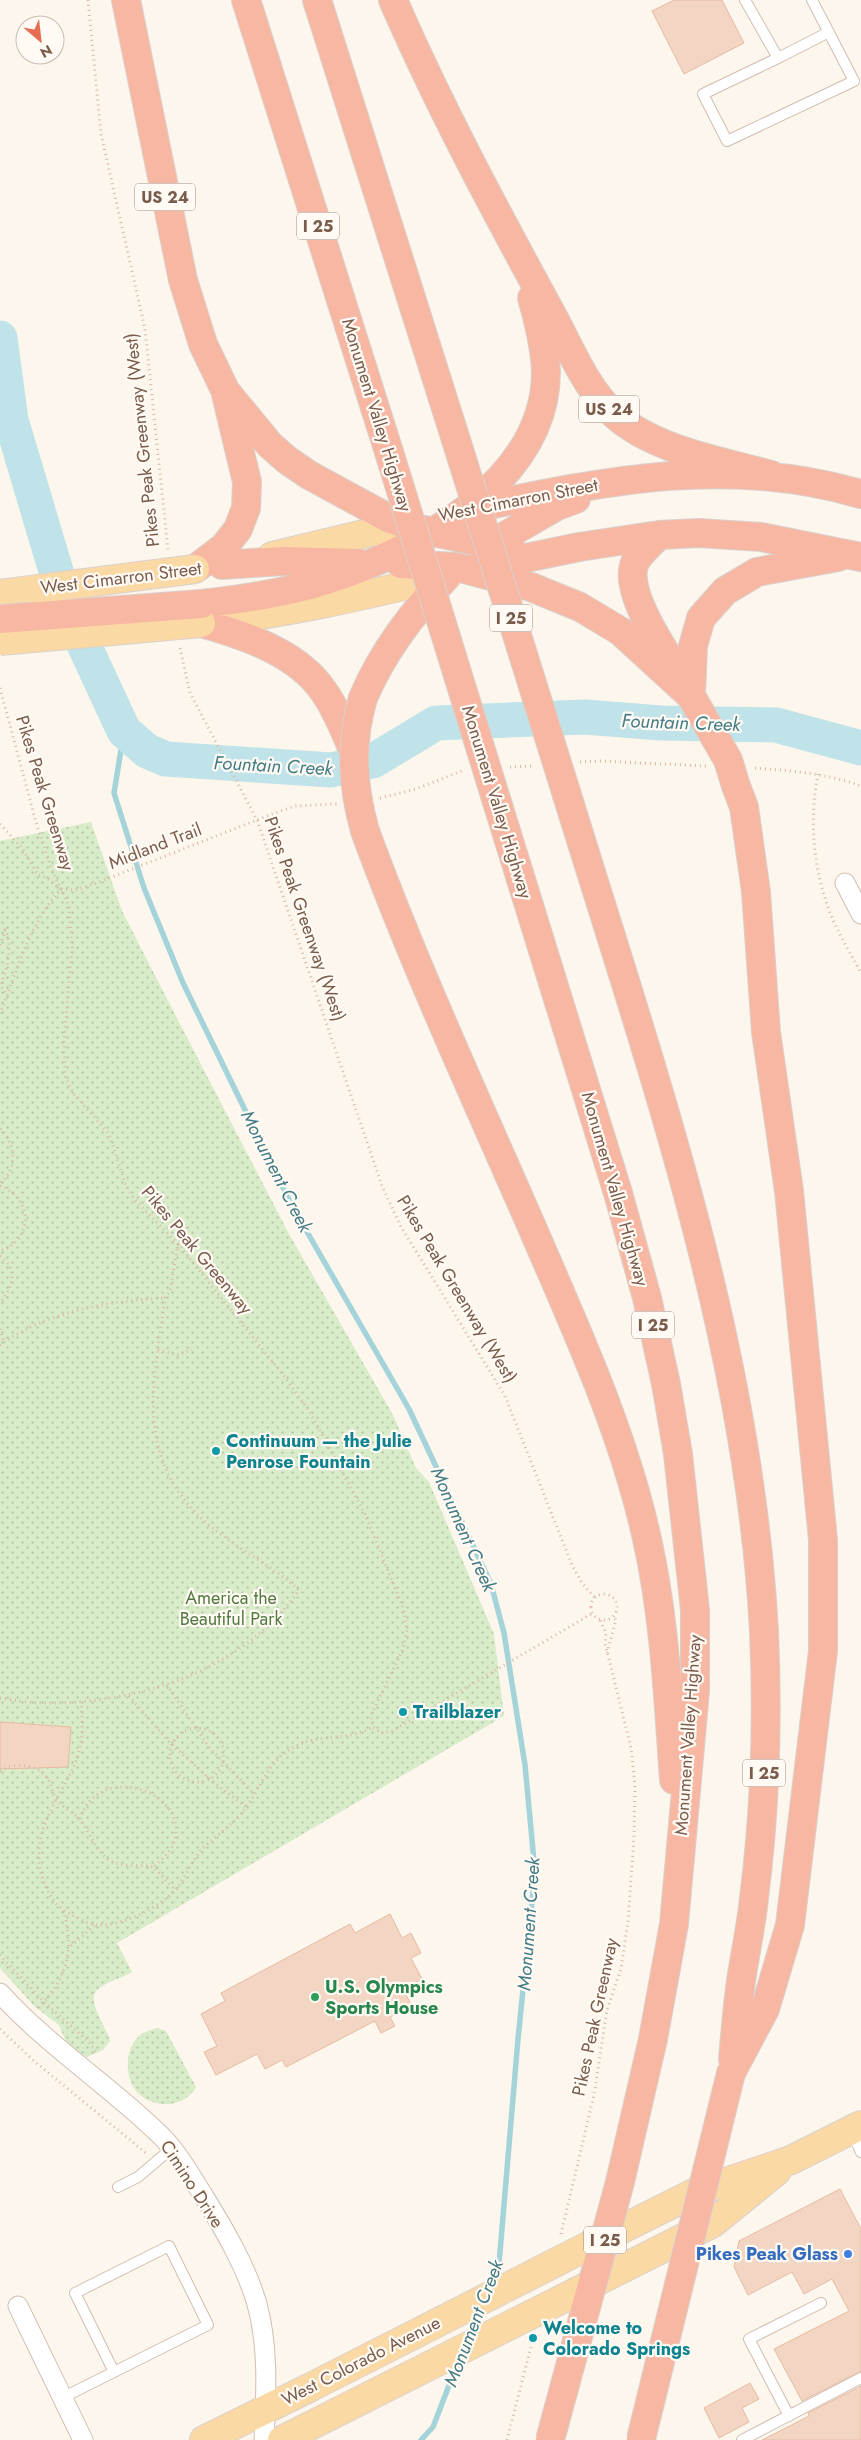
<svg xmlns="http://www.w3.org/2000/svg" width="861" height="2440" font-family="Jost,sans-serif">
	<defs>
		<pattern id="grass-dots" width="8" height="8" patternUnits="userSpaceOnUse" patternTransform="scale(1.25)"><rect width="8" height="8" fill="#d8ecc9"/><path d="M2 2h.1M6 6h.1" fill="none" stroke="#b4c2a5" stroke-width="1.8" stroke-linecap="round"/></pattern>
	</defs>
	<rect width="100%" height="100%" fill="#fdf6ec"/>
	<!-- grass -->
	<path fill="url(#grass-dots)" d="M91,822L122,911L165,995L289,1234L393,1415L416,1468L429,1482L494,1634L504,1716L117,1943L132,1972C122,1978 106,1982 97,1990C86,2001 107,2028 110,2041L103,2050L87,2057L67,2044L59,2025L34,2006L0,1968V841Z
		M157,2028L166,2031L196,2087C185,2108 155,2109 139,2094C124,2080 124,2049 139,2036C143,2032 151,2030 157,2028Z"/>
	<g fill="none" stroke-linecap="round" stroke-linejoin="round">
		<!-- stream -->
		<path stroke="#a5d3da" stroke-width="5.5" d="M124,731L114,793L144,888L183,983L291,1204L409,1409L491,1584L504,1633L525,1765L535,1872L518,2039L499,2264L491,2284
			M470,2335L479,2313
			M421,2440L433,2427L458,2362"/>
		<!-- river -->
		<path stroke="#bfe3e8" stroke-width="35" d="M0,338L11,420L67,608L124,731L147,751L166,759L331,770L373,761L436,723L585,717L661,723L776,725L861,748"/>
	</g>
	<!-- building -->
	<path fill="#f3d5c3" stroke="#e6bba3" d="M674,0H722L744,43L684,74L652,11Z
		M0,1722L71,1727L68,1767L0,1769Z
		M390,1914L402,1938L411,1933L421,1953L411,1958L422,1979L403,1989L412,2006L390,2017L395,2026L381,2033L375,2021L286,2067L282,2060L265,2069L257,2054L216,2075L204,2052L217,2046L201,2014L225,2001L221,1993L350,1924L355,1933Z
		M840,2189L861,2229V2371L802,2401L774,2349L849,2311L832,2279L804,2294L792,2272L748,2295L734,2267L739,2241Z
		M750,2383L759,2399L742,2408L749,2422L719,2438L704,2408Z
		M861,2386V2440H762L809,2416L808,2413Z"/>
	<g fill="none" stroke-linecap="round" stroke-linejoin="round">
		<defs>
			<path id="lane" d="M745,0L778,58L703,94L727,141L854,81L812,0
				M778,58L829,32
				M851,2131L861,2152
				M118,2187L138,2177L172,2148
				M62,2398C111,2374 159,2349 208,2325L169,2246L75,2293L114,2372
				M789,2416L749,2339L821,2303
				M742,2440L861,2378"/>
			<path id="street" d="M845,883L861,914
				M0,1993C47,2045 106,2083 156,2131C176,2149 189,2173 203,2195C224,2229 246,2266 257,2304C269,2348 266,2395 264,2440
				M18,2306L83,2440"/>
			<path id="primary" d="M272,556L405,524
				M0,594L38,589
				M201,623C285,614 366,595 447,576
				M590,2245L696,2192L791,2160L861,2125
				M578,2291L713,2223L777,2171
				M204,2440L309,2388
				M282,2440L302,2430"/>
			<path id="highway" d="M126,0L183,280L203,344L225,390L247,482L246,508L238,529L224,547L195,569
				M246,0L389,452
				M317,0L456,440
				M393,0C439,106 495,210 550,311C569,345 585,388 614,414C653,450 721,461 771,475
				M227,393L270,445L287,460L309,475L388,518L419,529L490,544L510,545
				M465,510C602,482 724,454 861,494
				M659,535C652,543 637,555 634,565C625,594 664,650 679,675
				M486,547L557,506L576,499
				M401,564L457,567L531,587L580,607L620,631L691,696
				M222,565L283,561L358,563
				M473,569L579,547L659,535L699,533L761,537L861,557
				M201,604C243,599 286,593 327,580C417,551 546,481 546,372C545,347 539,322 532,298
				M201,623C241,634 292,651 319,685C334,704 343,727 353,750
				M691,696L693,646L701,618L725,591L757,572L838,557
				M363,698C383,651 412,614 446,577
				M567,795C651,1068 749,1344 764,1632C768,1720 765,1811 754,1898C751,1928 744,1958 740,1988C737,2011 735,2035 733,2059
				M497,802L618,1193L647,1298L666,1384L678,1454L695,1610V1691L674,1924L653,2039
				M365,831C416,970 479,1105 538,1241C580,1338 624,1435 647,1539C665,1619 668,1699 674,1780
				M731,2073L765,2009L790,1925L823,1651V1540L789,1191L766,1032L756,892L744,807L736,786"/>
		</defs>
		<!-- lane casing -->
		<use href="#lane" stroke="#d1beb0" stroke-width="12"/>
		<!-- street casing -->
		<use href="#street" stroke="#d1beb0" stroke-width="21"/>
		<!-- primary casing -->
		<use href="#primary" stroke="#dad1cd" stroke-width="30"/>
		<!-- highway casing -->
		<use href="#highway" stroke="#dad1cd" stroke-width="30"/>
		<!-- path -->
		<path stroke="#d9b8a5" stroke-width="3" stroke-dasharray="1 4" stroke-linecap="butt" d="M88,0L101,134L145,329L168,550
			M180,648L190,693L257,820L382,1186L400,1225L505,1396L572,1565L582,1583L595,1598
			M0,688L37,826L52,870L69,906L72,947L64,1043L65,1076L73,1093L109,1134L126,1186L134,1199L178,1244L284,1376L310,1412L365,1514L404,1610L407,1630L403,1649L371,1715L373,1727L381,1733L392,1731L593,1613
			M580,762L599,761L706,766
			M510,767L534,766
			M755,768C791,771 826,773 861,786
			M818,774C809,820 813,870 831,915C839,935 851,954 861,973
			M380,798L416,789L464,770
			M0,824L22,848L38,875L47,878L60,889
			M61,889L76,890L94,884L280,811L296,806L337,804
			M0,945L5,930C14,945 6,970 1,986L7,995
			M0,1014C16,973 30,922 61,889
			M0,1129C16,1143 18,1169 0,1183
			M0,1186C34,1199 34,1239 0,1251
			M0,1256C19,1270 13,1287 0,1303
			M0,1329L4,1342
			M0,1345C48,1311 108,1301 165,1298
			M158,1350L177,1355L192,1350
			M591 1607a13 13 0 1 1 26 0a13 13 0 1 1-26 0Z
			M607,1653L616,1620L614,1616
			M167,1685L209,1747L254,1794
			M129,1696L171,1744L210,1779L247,1808
			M0,1698C15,1700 30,1703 45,1703C139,1704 244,1670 299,1590C271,1565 238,1549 209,1525C133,1461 153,1383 165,1298L170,1291L178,1244
			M170 1755a27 27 0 1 1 54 0a27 27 0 1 1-54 0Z
			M0,1771C15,1762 37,1763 48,1779C52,1785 52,1795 57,1800C63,1808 74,1813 80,1820C90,1832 94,1848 106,1858C121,1869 137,1864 154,1867L175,1890
			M80,1819C99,1758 197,1794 172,1847C168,1854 160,1861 154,1867
			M64,1911C73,1915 85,1923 95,1925C118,1928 162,1907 176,1889C185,1878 190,1865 198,1854C212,1836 235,1825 247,1806C259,1789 266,1770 281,1756C313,1729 342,1744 373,1727
			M71,1946L95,1925
			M0,1955L44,2002L91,2044L97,2054
			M39,2008C60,1984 73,1960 67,1929C66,1923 66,1915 63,1910C61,1907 57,1905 55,1902C44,1889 38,1869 39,1853C39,1817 68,1787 78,1755C84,1737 82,1719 81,1702
			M0,2029L34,2061L146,2153
			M561,2234L594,2095L607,2010L621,1969L628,1921L634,1837L635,1785L631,1748L605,1643L606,1633L599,1618
			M507,2440L533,2339"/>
		<!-- lane -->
		<use href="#lane" stroke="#fff" stroke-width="10"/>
		<!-- street -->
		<use href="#street" stroke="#fff" stroke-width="19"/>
		<!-- primary -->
		<use href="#primary" stroke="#fbd9a5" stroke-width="28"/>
		<!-- highway -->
		<use href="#highway" stroke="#f7b7a3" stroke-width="28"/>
		<defs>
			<path id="primary-bridge" d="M38,589L195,569
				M0,641L201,623
				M309,2388L590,2245
				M302,2430L578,2291"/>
			<path id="highway-bridge" d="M456,440L567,795
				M389,452L497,802
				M0,619L201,604
				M691,696L728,760L736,786
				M363,698C350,743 352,785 365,831
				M641,2439L731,2073
				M550,2440L620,2182L653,2039"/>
		</defs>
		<!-- primary-bridge casing -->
		<use href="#primary-bridge" stroke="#dad1cd" stroke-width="30" stroke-linecap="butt"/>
		<!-- highway-bridge casing -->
		<use href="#highway-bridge" stroke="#dad1cd" stroke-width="30" stroke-linecap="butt"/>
		<!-- primary-bridge -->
		<use href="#primary-bridge" stroke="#fbd9a5" stroke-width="28"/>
		<!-- highway-bridge -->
		<use href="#highway-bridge" stroke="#f7b7a3" stroke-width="28"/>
	</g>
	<!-- markers -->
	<g fill="#0f9aa8" stroke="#fffaf3" stroke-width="2">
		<circle cx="216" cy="1451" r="5"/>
		<circle cx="403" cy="1712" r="5"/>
		<circle cx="533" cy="2338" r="5"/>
	</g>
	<circle fill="#2e9e5b" stroke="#fffaf3" stroke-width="2" cx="315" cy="1997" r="5"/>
	<circle fill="#3f7fe0" stroke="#fffaf3" stroke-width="2" cx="848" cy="2254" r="5"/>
	<g text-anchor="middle" stroke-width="4.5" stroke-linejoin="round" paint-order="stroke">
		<!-- shield labels -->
		<g fill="#fffaf3" stroke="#a28b7f" stroke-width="1">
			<rect x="135" y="183.5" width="60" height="27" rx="4"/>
			<rect x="297" y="212.5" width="42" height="27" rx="4"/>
			<rect x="579" y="395.5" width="60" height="27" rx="4"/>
			<rect x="490" y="604.5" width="42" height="27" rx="4"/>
			<rect x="632" y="1311.5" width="42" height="27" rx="4"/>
			<rect x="743" y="1759.5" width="42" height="27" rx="4"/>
			<rect x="584" y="2226.5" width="42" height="27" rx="4"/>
		</g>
		<g font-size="16" font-weight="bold" fill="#7a5c4d">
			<text x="165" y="203">US 24</text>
			<text x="318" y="232">I 25</text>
			<text x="609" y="415">US 24</text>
			<text x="511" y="624">I 25</text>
			<text x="653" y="1331">I 25</text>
			<text x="764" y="1779">I 25</text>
			<text x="605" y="2246">I 25</text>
		</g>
		<!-- street labels -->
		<g font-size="18" fill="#7a5c4d" stroke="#fffaf3">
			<text transform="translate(377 415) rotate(73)" y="6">Monument Valley Highway</text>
			<text transform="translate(142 440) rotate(-96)" y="6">Pikes Peak Greenway (West)</text>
			<text transform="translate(518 500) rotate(-11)" y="6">West Cimarron Street</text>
			<text transform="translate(121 578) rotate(-7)" y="6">West Cimarron Street</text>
			<text transform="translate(45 793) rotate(73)" y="6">Pikes Peak Greenway</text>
			<text transform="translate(497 802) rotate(73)" y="6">Monument Valley Highway</text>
			<text transform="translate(155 846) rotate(-21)" y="6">Midland Trail</text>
			<text transform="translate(305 919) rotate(71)" y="6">Pikes Peak Greenway (West)</text>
			<text transform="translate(615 1189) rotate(74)" y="6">Monument Valley Highway</text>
			<text transform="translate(197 1250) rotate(50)" y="6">Pikes Peak Greenway</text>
			<text transform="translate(457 1289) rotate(59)" y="6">Pikes Peak Greenway (West)</text>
			<text transform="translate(688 1735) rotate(-86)" y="6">Monument Valley Highway</text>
			<text transform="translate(595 2017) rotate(-78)" y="6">Pikes Peak Greenway</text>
			<text transform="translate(192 2184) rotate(57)" y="6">Cimino Drive</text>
			<text transform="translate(361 2361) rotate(-27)" y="6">West Colorado Avenue</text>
		</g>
		<!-- culture labels -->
		<g font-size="18" font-weight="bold" fill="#0d838f" stroke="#fffaf3" text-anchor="start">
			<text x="226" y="1447">Continuum — the Julie<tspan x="226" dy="21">Penrose Fountain</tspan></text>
			<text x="413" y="1718">Trailblazer</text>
			<text x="543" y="2334">Welcome to<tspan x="543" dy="21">Colorado Springs</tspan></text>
		</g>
		<!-- park labels -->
		<g font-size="18" fill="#537a41" stroke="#fffaf3">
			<text x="231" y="1604">America the<tspan x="231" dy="21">Beautiful Park</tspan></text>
		</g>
		<!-- leisure labels -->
		<g font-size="18" font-weight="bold" fill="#27864d" stroke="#fffaf3" text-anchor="start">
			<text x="325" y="1993">U.S. Olympics<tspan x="325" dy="21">Sports House</tspan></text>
		</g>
		<!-- shop labels -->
		<g font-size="18" font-weight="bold" fill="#366cbe" stroke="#fffaf3" text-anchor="end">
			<text x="838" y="2260">Pikes Peak Glass</text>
		</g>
		<!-- water labels -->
		<g font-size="19" font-style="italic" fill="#437c86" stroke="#fffaf3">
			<text transform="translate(681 722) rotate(2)" y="7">Fountain Creek</text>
			<text transform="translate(273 765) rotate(3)" y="7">Fountain Creek</text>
			<text transform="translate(277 1171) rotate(63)" y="7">Monument Creek</text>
			<text transform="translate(464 1529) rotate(66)" y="7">Monument Creek</text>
			<text transform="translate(528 1924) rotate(-86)" y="7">Monument Creek</text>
			<text transform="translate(473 2323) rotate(-69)" y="7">Monument Creek</text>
		</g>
	</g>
	<!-- north arrow -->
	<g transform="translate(40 40) rotate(152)"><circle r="24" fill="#fffaf3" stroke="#cabbb1"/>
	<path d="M0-4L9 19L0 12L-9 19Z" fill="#e76f51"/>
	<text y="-8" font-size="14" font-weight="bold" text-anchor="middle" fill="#7a5c4d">N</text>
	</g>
</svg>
